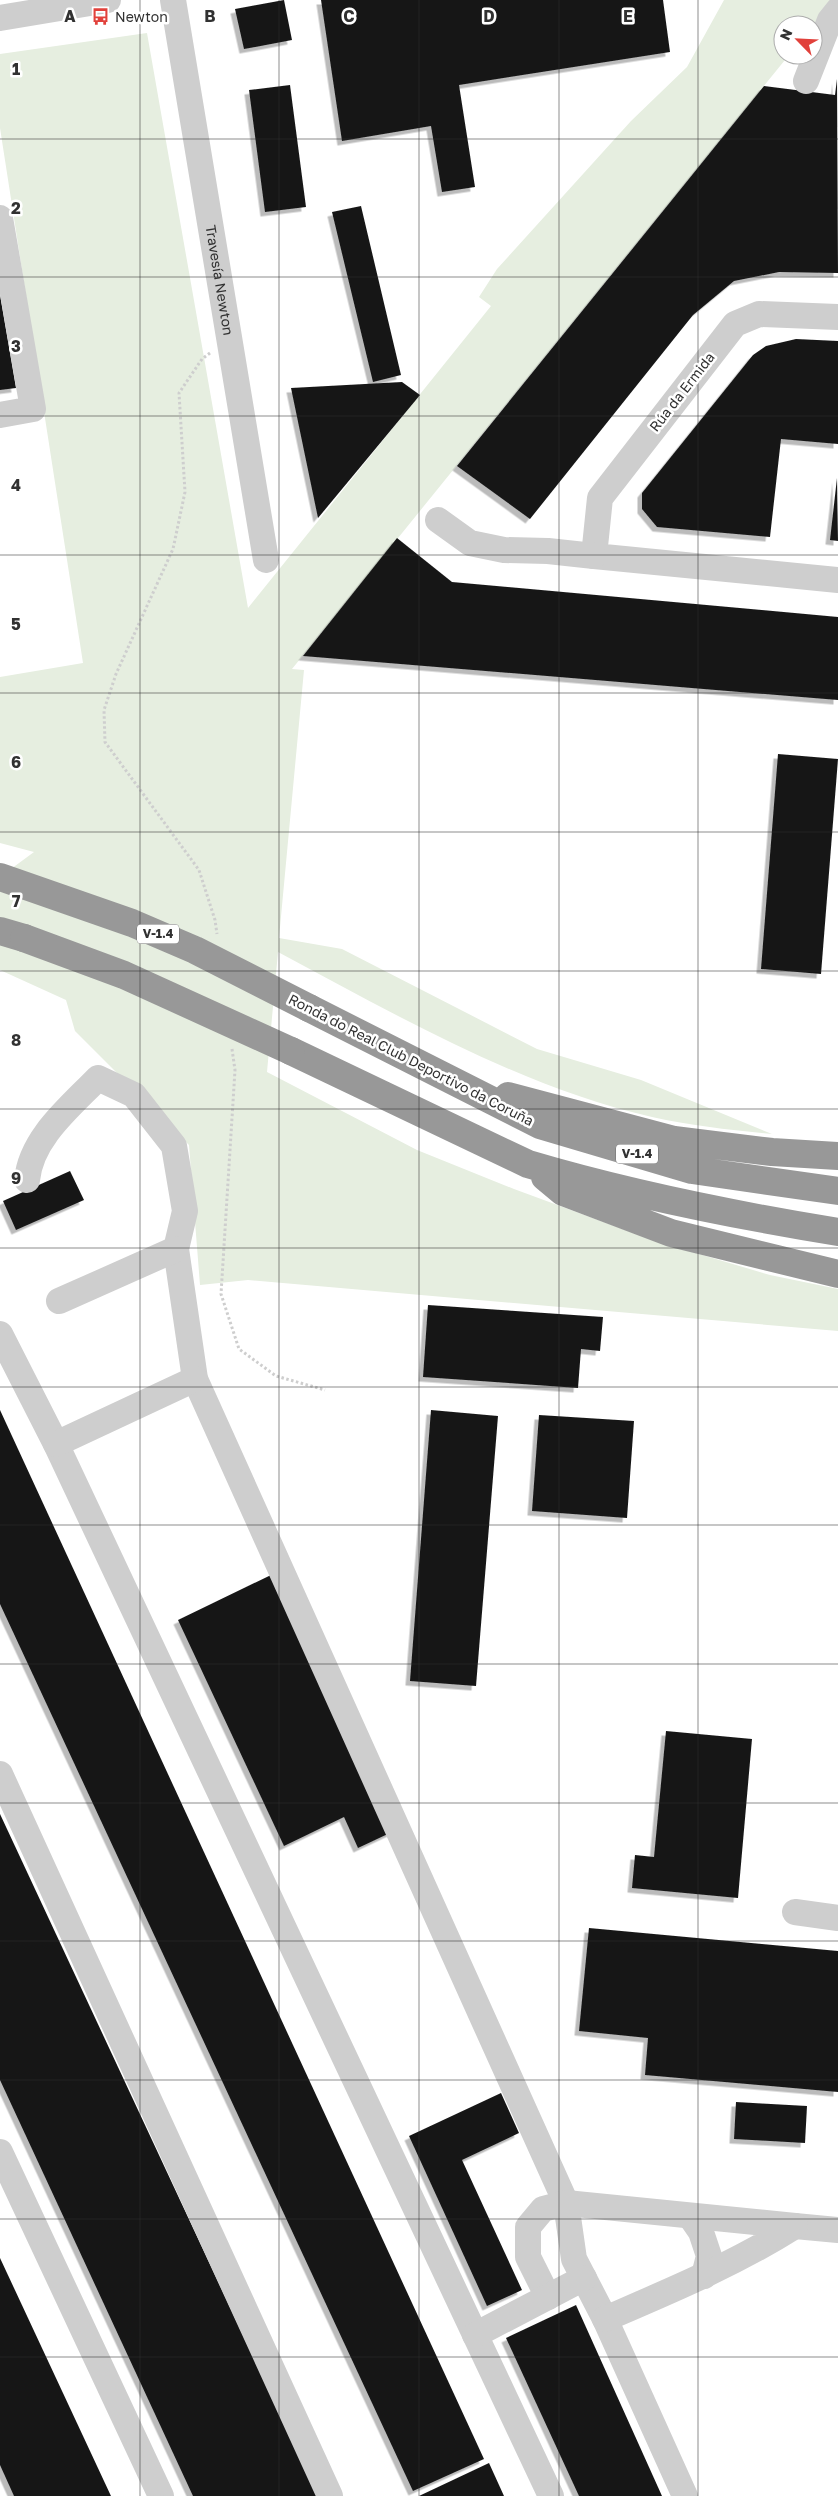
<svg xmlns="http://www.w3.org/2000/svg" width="838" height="2496" font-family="'Golos Text',sans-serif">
	<defs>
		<filter id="shadow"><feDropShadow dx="-4.5" dy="4.5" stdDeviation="0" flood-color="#0004"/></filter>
	</defs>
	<rect width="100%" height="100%" fill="#fff"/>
	<!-- green -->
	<path fill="#e6eee0" d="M724,0H834L813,26L783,25V55H789L292,669L304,670L279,938L342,949L537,1049L641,1080L772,1134C732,1130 692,1126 652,1117C523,1088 394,1014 278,952L267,1072L417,1150L514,1189L655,1241L770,1275L838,1289V1331L248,1280L200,1285L189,1145L75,1031L66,1000L0,970V877L34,852L0,843V677L83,663L0,128V54L147,33L248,608L491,306L479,297L497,269L631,121L687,67Z"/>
	<!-- building -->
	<path fill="#181818" filter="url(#shadow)" d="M284,0L292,40L244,49L235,9Z
		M321,0H663L670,52L459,85L475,187L442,192L431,126L342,141Z
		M837,79L838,273L779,272L734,281L693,315L530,519L457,466L764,86L835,95Z
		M290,85L306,207L265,212L249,90Z
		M361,206L401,375L373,382L332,212Z
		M0,295L16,388L0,390Z
		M796,339L838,341V444L781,439L770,537L657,527L642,509V493L753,355L766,346Z
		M402,382L420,395L318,518L291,388Z
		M837,478L838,541L830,540Z
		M397,538L452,582L838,617V700L303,656Z
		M778,754L838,759L821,974L761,969Z
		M70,1171L84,1200L16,1230L3,1201Z
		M428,1305L603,1317L600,1351L581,1349L578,1388L423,1377Z
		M0,1410L484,2459L413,2491L0,1604Z
		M431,1410L498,1416L476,1686L410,1681Z
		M539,1415L634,1421L627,1518L532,1511Z
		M271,1575L392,1832L358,1848L344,1817L284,1846L178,1620Z
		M666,1731L752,1739L738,1898L632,1888L635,1855L654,1857Z
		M0,1814L318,2496H193L0,2080Z
		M589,1928L838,1951V2092L645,2075L648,2038L579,2031Z
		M501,2093L519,2133L462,2160L522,2290L487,2306L409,2136Z
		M736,2102L807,2106L805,2143L734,2139Z
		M0,2258L111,2496H14L0,2465Z
		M576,2305L662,2496H579L506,2338Z
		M489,2463L504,2496H419Z"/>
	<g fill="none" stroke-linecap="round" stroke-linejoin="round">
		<!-- path -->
		<path stroke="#cecece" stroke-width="3" stroke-dasharray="2.5 2.5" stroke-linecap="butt" d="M210,353L202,359L179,393L185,492L173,549L116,674L104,710L105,742L199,870L215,920L217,934
			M232,1049L235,1070L221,1294L239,1349L276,1376L325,1390"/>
		<!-- minor -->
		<g stroke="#cecece" stroke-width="26">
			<path id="s1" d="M173,0L266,560"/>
			<path d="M0,18L108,0"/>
			<path d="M806,81L830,20L838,10"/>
			<path d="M0,218L33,409L0,415"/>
			<path d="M838,317L759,314L735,324L600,498L594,556L838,580"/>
			<path d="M438,520L470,543L504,550L548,551L594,556"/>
			<path d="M27,1180C31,1138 70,1107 98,1078L134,1095L174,1146L185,1211L176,1249L195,1379L566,2203L574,2259L605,2319L685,2496"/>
			<path d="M59,1301L176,1249"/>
			<path d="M0,1334L56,1444L551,2496"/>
			<path d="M56,1444L195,1379"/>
			<path d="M0,1774L330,2496"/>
			<path d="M795,1912L838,1918"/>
			<path d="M0,2152L161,2496"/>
			<path d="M690,2216L701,2232L709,2256L704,2276"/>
			<path d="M795,2226L838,2230"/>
			<path d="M548,2297L528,2257V2227L543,2209L566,2203L795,2226C735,2264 670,2291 605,2319"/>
			<path d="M475,2335L584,2278"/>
		</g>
		<!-- highway -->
		<path stroke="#989898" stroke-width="28" d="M0,931L24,938
			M309,1008L540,1125L692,1170L838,1191
			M291,1051L528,1164C629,1194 734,1215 838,1232
			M508,1096L674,1140L772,1152L838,1156
			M545,1177L563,1192L671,1233L838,1274"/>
		<!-- highway-bridge -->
		<path stroke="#989898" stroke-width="28" d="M0,877L132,923L195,950L309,1008
			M24,938L124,975L291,1051"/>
	</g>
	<!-- grid -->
	<path fill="none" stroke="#313131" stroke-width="1" stroke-opacity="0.55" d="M140,0V2496M279,0V2496M419,0V2496M559,0V2496M698,0V2496M0,139H838M0,277H838M0,416H838M0,555H838M0,693H838M0,832H838M0,971H838M0,1109H838M0,1248H838M0,1387H838M0,1525H838M0,1664H838M0,1803H838M0,1941H838M0,2080H838M0,2219H838M0,2357H838"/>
	<!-- icons -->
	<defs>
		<symbol id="bus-bare" viewBox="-9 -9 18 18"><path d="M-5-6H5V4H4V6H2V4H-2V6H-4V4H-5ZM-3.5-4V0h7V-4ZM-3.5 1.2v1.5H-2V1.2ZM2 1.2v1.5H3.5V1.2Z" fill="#e1413b" stroke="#fff" stroke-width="2.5" paint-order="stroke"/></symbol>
	</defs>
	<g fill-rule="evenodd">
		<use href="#bus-bare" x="88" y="4" width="25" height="25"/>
	</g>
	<g text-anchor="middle" stroke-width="5" stroke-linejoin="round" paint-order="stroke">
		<!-- shield labels -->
		<g fill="#fff" stroke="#6f6f6f" stroke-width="1">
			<rect x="137" y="924.5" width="42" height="19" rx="4"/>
			<rect x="616" y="1144.5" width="42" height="19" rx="4"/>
		</g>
		<g font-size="12" font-weight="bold" fill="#313131">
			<text x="158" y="938">V-1.4</text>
			<text x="637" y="1158">V-1.4</text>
		</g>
		<!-- poi labels -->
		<g font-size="14" fill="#313131" stroke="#fff" text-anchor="start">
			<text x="115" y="22">Newton</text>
		</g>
		<!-- street labels -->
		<g font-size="14" fill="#313131" stroke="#fff">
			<text dy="5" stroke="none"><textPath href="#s1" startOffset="284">Travesía Newton</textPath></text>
			<text transform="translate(682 392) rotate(-52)" y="5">Rúa da Ermida</text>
			<text transform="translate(411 1060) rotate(27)" y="5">Ronda do Real Club Deportivo da Coruña</text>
		</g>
	</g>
	<g font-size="16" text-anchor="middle" font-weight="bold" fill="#313131" stroke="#fff" stroke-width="5" stroke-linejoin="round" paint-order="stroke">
		<text x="70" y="22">A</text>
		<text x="210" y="22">B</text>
		<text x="349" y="22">C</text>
		<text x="489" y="22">D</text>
		<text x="628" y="22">E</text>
		<text x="16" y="75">1</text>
		<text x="16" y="214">2</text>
		<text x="16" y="352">3</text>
		<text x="16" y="491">4</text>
		<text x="16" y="630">5</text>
		<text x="16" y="768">6</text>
		<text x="16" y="907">7</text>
		<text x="16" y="1046">8</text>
		<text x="16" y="1184">9</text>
	</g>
	<!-- north arrow -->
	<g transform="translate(798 40) rotate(294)"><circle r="24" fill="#ffffff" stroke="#adadad"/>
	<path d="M0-4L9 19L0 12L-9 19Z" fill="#e1413b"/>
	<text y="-8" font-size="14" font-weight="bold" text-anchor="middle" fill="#313131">N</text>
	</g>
</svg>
